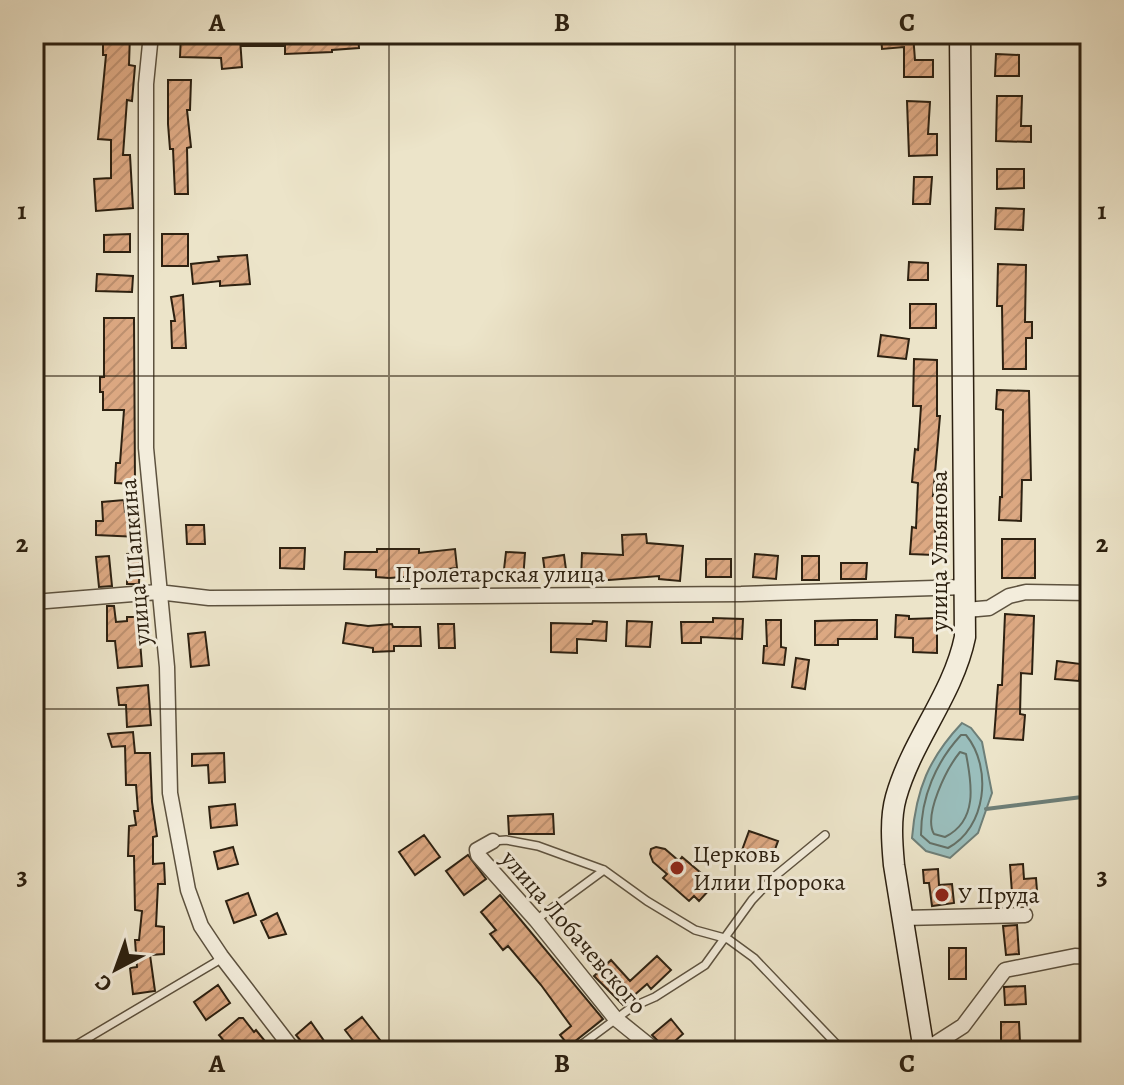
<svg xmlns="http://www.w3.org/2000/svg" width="1124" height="1085" font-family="Alegreya,serif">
	<defs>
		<pattern id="building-hatch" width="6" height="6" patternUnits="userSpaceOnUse" patternTransform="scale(2)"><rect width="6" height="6" fill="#dca882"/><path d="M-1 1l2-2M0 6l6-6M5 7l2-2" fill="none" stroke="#bd906f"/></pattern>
	</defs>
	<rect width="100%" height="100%" fill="#ece4c9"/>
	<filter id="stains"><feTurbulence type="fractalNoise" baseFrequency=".0025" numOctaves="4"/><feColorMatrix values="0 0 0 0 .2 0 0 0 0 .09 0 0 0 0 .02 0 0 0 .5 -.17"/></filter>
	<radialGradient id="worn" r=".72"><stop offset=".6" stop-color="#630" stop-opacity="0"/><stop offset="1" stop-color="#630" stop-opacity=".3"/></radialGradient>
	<!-- water -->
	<path fill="#9abebc" stroke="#6e7f78" stroke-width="2" d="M962,723L971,728L982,742L992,793L978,833L950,858L926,851L912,838C916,789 929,758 962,723Z"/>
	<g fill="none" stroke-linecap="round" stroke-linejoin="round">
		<!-- shore -->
		<path stroke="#647066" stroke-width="2" d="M961,735H966C993,768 986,828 948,848L930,843L921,835C921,797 936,762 961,735Z
			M960,752L966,754C972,784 978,821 945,837L934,834C923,815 947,768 960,752Z"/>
		<!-- stream -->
		<path stroke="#6e7f78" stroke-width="4" d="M986,809L1090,796"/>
	</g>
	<!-- building -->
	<path fill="url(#building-hatch)" stroke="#2d2111" stroke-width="2" d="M103,34H130L129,65L135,66L132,101L127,100L123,155H130L133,208L96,211L94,179L111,178V140L98,139L106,55H103Z
		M181,34H209V41L240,38L242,67L222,69L221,58L180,57Z
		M242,34H358L359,48L332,50V52L285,54V46H242Z
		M881,34H913L915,60H933V77H904V47L882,49Z
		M996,54L1019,55V76H995Z
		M168,80H191L190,110H187L191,147L187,148L188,194H175L173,149H170L168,124Z
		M997,96H1022L1021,126H1031V142L996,141Z
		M907,101L930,102L928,134H937V155L909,156Z
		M997,169H1024V188L997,189Z
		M914,177H932L930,204H913Z
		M996,208L1024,209L1023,230L995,229Z
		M130,234V252H104V235Z
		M162,234H188V266H162Z
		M247,255L250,284L220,286V281L193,284L191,264L219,261L218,257Z
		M909,262L928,263V280H908Z
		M998,264L1026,265L1025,322H1032V338H1026V369H1003L1002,306H997Z
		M97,274L133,276L132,292L96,291Z
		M183,295L186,348H172L171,321H175L171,297Z
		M910,304H936V328H910Z
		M104,318H134L135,484L115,483L116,463H120L124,410H103V392H100V377H104Z
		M881,335L909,339L906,359L878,356Z
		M914,359L937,360V416H940L933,496H937L934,555L910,554L912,527L916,528L918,483L912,482L915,449L918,450L921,406H913Z
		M997,390L1029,391L1031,480H1022L1021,521L999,520L1000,497H1002L1003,410L996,409Z
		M124,500L125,512H139V537L96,535V521H103L102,502Z
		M186,525H204L205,544H187Z
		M646,534L647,543L683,546L680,581L659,579V576L609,580L581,579L582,553L623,555L622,535Z
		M1002,539H1035V578H1002Z
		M280,548H305L304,569L280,568Z
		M377,549H419V553L455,549L457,568L419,572V576L389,578L376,577V570L344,569L345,552H377Z
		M506,552L525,553L523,580L503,578Z
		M140,553L139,584H127V554Z
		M755,554L778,556L776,579L753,577Z
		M564,555L567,577L546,580L543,558Z
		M109,556L112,586L99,587L96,557Z
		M802,556H819V580H802Z
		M706,559H731V577H706Z
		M841,563H867L866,579H841Z
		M107,606H114L116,622L127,621V617H147V641H140L142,666L118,668L115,641H107Z
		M1005,614L1034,616L1032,674L1021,673L1020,714L1025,715L1023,740L994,738L998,685H1002Z
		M896,615L909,616V619L937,618V653L913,652V638L895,637Z
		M713,618L743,619L742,639L701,637V643H682L681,622H713Z
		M766,620H781V647L786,648L784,665L763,663L764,646H767Z
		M853,620H877V639H838V645H815V621Z
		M593,621L607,622L606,641L577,639V653L551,652V623L592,624Z
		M627,621L652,622L650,647L626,646Z
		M346,623L368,626L392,624L393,627H420L421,646H394V651L373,652V648L343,643Z
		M438,624H454L455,648H439Z
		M205,632L209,665L191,667L188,634Z
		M796,658L809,660L805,689L792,687Z
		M1057,661L1081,664L1079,681L1055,679Z
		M148,685L151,725L127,727L126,705H119L117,688Z
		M133,732L135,753H150L152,802L157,836L153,837V864L164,863L165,884H158L156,926L164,927V954L150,955L155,991L133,994L130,968L137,967L135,940H139L142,911L135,910L134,856H128L129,826L136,825L134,811H138L136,785H126L125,746L112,747L108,734Z
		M224,753L225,782L209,783L208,765L192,766V754Z
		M235,804L237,825L211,828L209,807Z
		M553,814L554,834H509L508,816Z
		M749,831L778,841L770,863L741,853Z
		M424,835L440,857L415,875L399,852Z
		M233,847L238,864L218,869L214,852Z
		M656,847L665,849L679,861L682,857L708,879L704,884L710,889L699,901L694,896L689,901L663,878L667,874L653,862L650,854L651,849Z
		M468,855L486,879L464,895L446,871Z
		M1023,864L1024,879L1036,878L1037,891L1012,893L1010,865Z
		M938,869L939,885L952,884L954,903L932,906L929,883H924L923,870Z
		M248,893L256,915L234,923L226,901Z
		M500,895L603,1019L569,1046L560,1035L571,1026L541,985L508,946L503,950L490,934L496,930L481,912Z
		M277,913L286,934L269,938L261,921Z
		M1017,925L1019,954L1006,955L1003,926Z
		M949,948H966V979H949Z
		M657,956L671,970L651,989L647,984L623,1005L594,976L611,960L630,981Z
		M218,985L230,1003L206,1020L194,1002Z
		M1025,986L1026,1004L1005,1005L1004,987Z
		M362,1017L380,1040L365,1051H361L345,1030Z
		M239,1018H243L254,1032L256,1030L273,1051H244L236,1042L229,1047L219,1035Z
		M671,1019L683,1034L666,1049L652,1035Z
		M311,1022L327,1045L333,1051H309L296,1035Z
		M1001,1022H1019L1020,1043H1001Z"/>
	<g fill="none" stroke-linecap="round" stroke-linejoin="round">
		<defs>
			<path id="lane" d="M493,841L506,840L538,846L604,870L647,901L695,930L728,939L754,958L843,1051
				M536,920L604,870
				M66,1051L216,962L221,956
				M573,1051L632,1007L655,997L705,965L752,900L774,877L825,835"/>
			<path id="street" d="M151,34L146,84V448L167,667L170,793L188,890L201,926L221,956L294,1051
				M34,602L158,592L209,598L741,594L967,587
				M966,610L989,608L1009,596L1026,592L1090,593
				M493,841L477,850L478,855L536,920L615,1018L656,1051
				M903,918L1025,915
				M924,1051L963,1026L1005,970L1075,956L1090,957"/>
			<path id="secondary" d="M924,1051L894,865C892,843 890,818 896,797C912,740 953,695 965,637L960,34"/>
		</defs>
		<!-- lane casing -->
		<use href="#lane" stroke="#5d523f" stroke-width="10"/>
		<!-- street casing -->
		<use href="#street" stroke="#5d523f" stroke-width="17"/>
		<!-- secondary casing -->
		<use href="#secondary" stroke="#2d2111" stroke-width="23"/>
		<!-- lane -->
		<use href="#lane" stroke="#f3eddc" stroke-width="7"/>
		<!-- street -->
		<use href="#street" stroke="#f3eddc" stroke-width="14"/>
		<!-- secondary -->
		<use href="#secondary" stroke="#f3eddc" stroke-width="20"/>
	</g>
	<!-- grid -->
	<path fill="none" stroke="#2d2111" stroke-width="2" stroke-opacity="0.55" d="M389,34V1051M735,34V1051M34,376H1090M34,709H1090"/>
	<!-- markers -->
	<g fill="#8f2418" stroke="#f3eddc" stroke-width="3">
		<circle cx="677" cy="868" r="8"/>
		<circle cx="942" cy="895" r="8"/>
	</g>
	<g text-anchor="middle" stroke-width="6" stroke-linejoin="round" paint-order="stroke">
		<!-- street labels -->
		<g font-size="24" fill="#2d2111" stroke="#f3eddc">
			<text transform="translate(939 551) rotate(-90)" y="8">улица Ульянова</text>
			<text transform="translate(135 562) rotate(-95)" y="8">улица Шапкина</text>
			<text x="500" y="582">Пролетарская улица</text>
			<text transform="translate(574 932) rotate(49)" y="8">улица Лобачевского</text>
		</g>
		<!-- poi labels -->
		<g font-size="24" fill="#2d2111" stroke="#f3eddc" text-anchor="start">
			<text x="693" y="862">Церковь<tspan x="693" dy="28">Илии Пророка</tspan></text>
			<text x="958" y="903">У Пруда</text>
		</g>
	</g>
	<!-- margin -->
	<rect width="1124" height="1085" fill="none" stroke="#ece4c9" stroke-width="88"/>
	<!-- north arrow -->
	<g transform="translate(116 969) rotate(221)" stroke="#f3eddc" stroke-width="6" paint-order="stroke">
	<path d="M0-6L14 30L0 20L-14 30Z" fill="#2d2111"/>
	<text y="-12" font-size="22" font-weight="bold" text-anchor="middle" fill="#2d2111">С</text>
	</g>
	<rect x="44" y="44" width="1036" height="997" fill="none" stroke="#2d2111" stroke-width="3"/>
	<g font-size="26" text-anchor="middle" font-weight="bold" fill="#2d2111">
		<text x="217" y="31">A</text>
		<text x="562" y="31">B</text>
		<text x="907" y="31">C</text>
		<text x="22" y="219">1</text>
		<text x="1102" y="219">1</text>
		<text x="22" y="552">2</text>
		<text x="1102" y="552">2</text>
		<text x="22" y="884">3</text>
		<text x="1102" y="884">3</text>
		<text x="217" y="1072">A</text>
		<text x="562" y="1072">B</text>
		<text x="907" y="1072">C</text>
	</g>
	<rect width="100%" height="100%" filter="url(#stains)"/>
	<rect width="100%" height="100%" fill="url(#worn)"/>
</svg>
